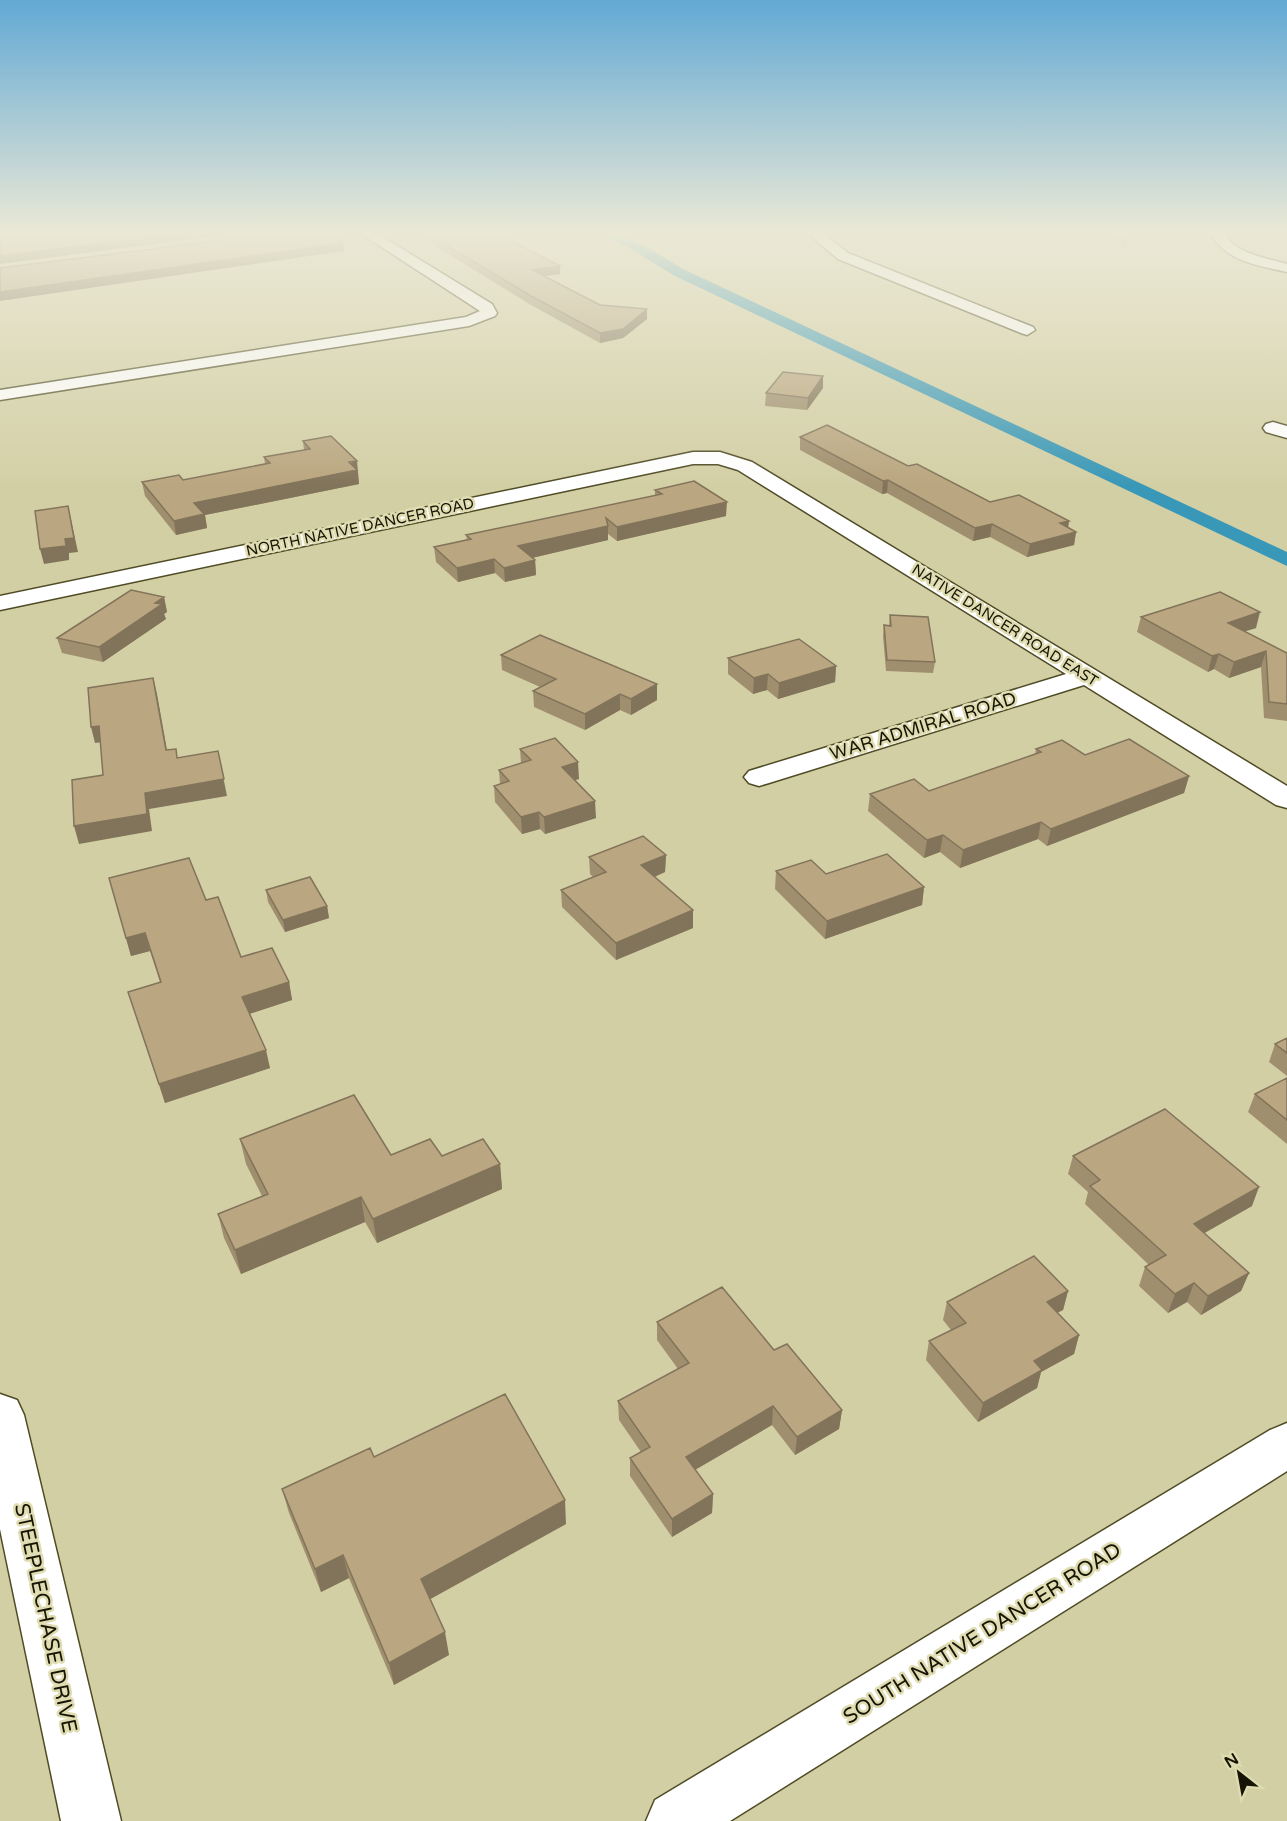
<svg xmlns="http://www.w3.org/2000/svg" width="1287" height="1821" font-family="'Varela Round',sans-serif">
	<rect width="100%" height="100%" fill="#d3cfa5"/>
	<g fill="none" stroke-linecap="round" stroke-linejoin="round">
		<!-- canal -->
		<path fill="#3998b7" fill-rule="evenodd" d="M593,231C627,231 654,252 683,269L1287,552V566L673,275L626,246Z"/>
		<defs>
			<path id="minor" d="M357,231H373L492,304L497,313L495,316L469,326L0,400V390L466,317L480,311Z
				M805,231H820L848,253L1033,327L1035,330L1027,335L1021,333L838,259Z
				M1216,231H1230L1227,238C1241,255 1267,258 1287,264V272C1260,266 1230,262 1213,238Z
				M1273,422L1287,426V438L1266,432L1263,428L1266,424Z
				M693,452H720L752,462L1287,786V808L1276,805L1084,685L769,783L759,786L749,783L744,777L749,771L1066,674L738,470L718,464H693L0,610V596Z
				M0,1394L17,1400L24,1415L121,1821H61L0,1529Z
				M1287,1423V1471L730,1821H646L655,1800L1270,1430Z"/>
		</defs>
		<!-- minor casing -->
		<use href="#minor" stroke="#4f4b25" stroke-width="3"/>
		<!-- minor -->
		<use href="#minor" fill="#fff" fill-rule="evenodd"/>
	</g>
	<!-- wall -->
	<path fill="#a08f6e" d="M409,231H493L560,266V274L545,276L600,305L647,309V319L623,338L600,343L531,305L424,239Z
		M1106,231H1129L1126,248Z
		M823,376V388L807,410L765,406L766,393Z
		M800,437L908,466L990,502L1069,521L1068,527L1076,532L1074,545L1027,557L990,537L973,541L887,493L882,494L800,450Z
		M303,441L359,474H358L359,484L205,515L207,528L176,535L145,496L142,482L183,480L265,464L264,457L304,450Z
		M655,490L726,516L617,541L608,534V540L532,558L535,560L536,575L505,582L495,573L458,582L436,562L434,547L467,540L466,535L655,496Z
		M164,597L167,612L164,614L166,619L103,662L62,653L57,638Z
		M890,615L935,662L933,673L886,671L883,636L884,625H889Z
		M1141,617L1256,628L1244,631L1287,653V721L1264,718L1261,667L1229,678L1214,669L1208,672L1137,632Z
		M501,655L657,700L631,715L620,710L585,730L534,707L533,691L540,687L502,670Z
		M728,658L836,666L835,682L778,699L767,690L753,694L728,674Z
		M520,749L579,779L575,780L596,818L545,834L540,829L522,834L495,802L494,786L500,784L499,770L521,763Z
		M1036,749L1085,755L1189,776L1184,793L1047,846L1038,839L960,868L940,852L924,858L868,811L870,794L929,791L1035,755Z
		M666,855L665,872L655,877L693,928L616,960L562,907L561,890L593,877L590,874L589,857Z
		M776,871L826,874L924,887L922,905L825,939L775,889Z
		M109,878L206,900L241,957L289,982L292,1000L249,1014L270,1068L165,1103L128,992L160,982L150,951L131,956Z
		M266,890L327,906L329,918L285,932L268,902Z
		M1287,1038V1076L1269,1062L1275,1044Z
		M1287,1078V1144L1248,1112L1255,1094Z
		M240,1139L391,1155L442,1156L500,1164L502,1189L377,1243L365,1222L241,1274L224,1238L218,1214L262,1196L246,1164Z
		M1073,1156L1252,1206L1204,1233L1249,1273L1241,1291L1201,1315L1187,1302L1168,1313L1139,1286L1145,1267L1149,1265L1085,1204L1088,1192L1068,1174Z
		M1068,1291L1063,1310L1057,1312L1079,1335L1074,1354L1041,1372L1037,1388L978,1422L926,1360L929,1341L951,1330L943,1320L947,1302Z
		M657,1322L774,1350L842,1410L839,1429L795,1455L772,1425L695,1470L713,1494L712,1513L672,1537L630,1476V1458L641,1452L619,1420L618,1401L678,1369L657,1340Z
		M374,1457L566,1524L430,1599L449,1655L394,1685L349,1578L321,1592L289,1513L282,1489Z"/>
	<!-- shaded-wall -->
	<path fill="#82745a" d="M196,231H255L0,264V256Z
		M343,243L344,251L0,301V292Z
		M560,266V274L533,278L532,270Z
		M647,309V319L623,338L600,343V333Z
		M823,376V388L807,410L808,398Z
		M357,461L359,484L205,515L207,528L176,535L174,521L194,503Z
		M888,480L887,493L882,494L883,481Z
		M727,502L726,516L617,541V527Z
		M68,506L78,552L69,553V560L44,564L40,549L65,539Z
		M1069,521L1067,534L1060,523Z
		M992,524L990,537L973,541L975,528Z
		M608,526V540L519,561L518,546Z
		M1076,532L1074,545L1027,557L1030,544Z
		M494,559L495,573L458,582L457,568Z
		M535,560L536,575L505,582L504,568Z
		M164,597L167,612L164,614L166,619L103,662L99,647Z
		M1260,612L1256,628L1224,638L1228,623Z
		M1266,651L1261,667L1229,678L1234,662Z
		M1219,654L1214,669L1208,672L1212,656Z
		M836,666L835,682L778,699L779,683Z
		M768,674L767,690L753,694L754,678Z
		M153,678L157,694L170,767L166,750Z
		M657,684V700L631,715V699Z
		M620,694V710L585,730V714Z
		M99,726L103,742L95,743L91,727Z
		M218,751L227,796L149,809L152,831L79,844L74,826L145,793Z
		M578,762L579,779L563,783L562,767Z
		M1189,776L1184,793L1047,846L1051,829Z
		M595,801L596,818L545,834L544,817Z
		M539,812L540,829L522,834L521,817Z
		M1041,822L1038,839L960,868L963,850Z
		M943,835L940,852L924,858L927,840Z
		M666,855L665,872L641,882V865Z
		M924,887L922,905L825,939L827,921Z
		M327,906L329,918L285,932L283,920Z
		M693,910V928L616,960V943Z
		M145,933L150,951L131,956L126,938Z
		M289,982L292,1000L246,1015L242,997Z
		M266,1050L270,1068L165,1103L159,1084Z
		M500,1164L502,1189L377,1243L373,1219Z
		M1259,1187L1252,1206L1187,1243L1194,1224Z
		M361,1197L365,1222L241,1274L235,1250Z
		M1249,1273L1241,1291L1201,1315L1208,1296Z
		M1194,1283L1187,1302L1168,1313L1175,1294Z
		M1068,1291L1063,1310L1042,1321L1047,1302Z
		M1079,1335L1074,1354L1041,1372L1037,1388L978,1422L983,1403L1034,1361Z
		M773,1406L772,1425L686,1475V1457Z
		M842,1410L839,1429L795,1455L797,1437Z
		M713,1494L712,1513L672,1537V1519Z
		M565,1500L566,1524L425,1602L421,1579Z
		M343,1555L349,1578L321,1592L315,1569Z
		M445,1632L449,1655L394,1685L389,1663Z"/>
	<!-- building -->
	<path fill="#baa680" stroke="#82745a" stroke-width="1.5" d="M0,231H196L0,256Z
		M297,231H324L343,243L0,292V268Z
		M423,231H493L560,266L532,270L600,305L647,309L623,329L600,333L531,296Z
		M1118,231H1129L1128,239Z
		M783,372L823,376L808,398L766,393Z
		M827,425L908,466L917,464L990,502L1019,495L1069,521L1060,523L1076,532L1030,544L992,524L975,528L888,480L883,481L800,437Z
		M331,436L357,461L349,462L357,470L194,503L204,514L174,521L142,482L179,475L183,480L270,463L264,457L310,449L303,441Z
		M694,481L727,502L617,527L606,518L608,526L518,546L535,560L504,568L494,559L457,568L434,547L471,539L466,535L662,494L655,490Z
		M68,506L74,538L65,539L66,546L40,549L35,511Z
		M131,590L164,597L155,603L162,604L99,647L57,638Z
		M1220,592L1260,612L1228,623L1287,653V704L1269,702L1266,651L1234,662L1219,654L1212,656L1141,617Z
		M890,615L928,617L935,662L887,660L884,625L891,626Z
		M540,635L657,684L631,699L620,694L585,714L533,691L556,679L501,655Z
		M799,639L836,666L779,683L768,674L754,678L728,658Z
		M153,678L166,750L176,749L177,758L218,751L224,779L145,793L147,814L74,826L72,780L103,775L99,726L91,727L88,688Z
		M555,738L578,762L562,767L595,801L544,817L539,812L521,817L494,786L509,781L499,770L531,760L520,749Z
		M1129,739L1189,776L1051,829L1041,822L963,850L943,835L927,840L870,794L914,779L929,791L1041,752L1036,749L1062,740L1085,755Z
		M643,836L666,855L641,865L693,910L616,943L561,890L606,872L589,857Z
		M887,854L924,887L827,921L776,871L811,860L826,874Z
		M189,858L206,900L218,897L241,957L272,948L289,982L242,997L266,1050L159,1084L128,992L161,982L145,933L126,938L109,878Z
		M310,877L327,906L283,920L266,890Z
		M1287,1038V1053L1275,1044Z
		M1287,1078V1120L1255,1094Z
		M354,1095L391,1155L430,1139L442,1156L483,1139L500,1164L373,1219L361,1197L235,1250L218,1214L268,1194L240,1139Z
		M1165,1109L1259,1187L1194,1224L1249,1273L1208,1296L1194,1283L1175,1294L1145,1267L1166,1255L1090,1186L1100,1180L1073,1156Z
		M1034,1256L1068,1291L1047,1302L1079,1335L1034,1361L1042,1370L983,1403L929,1341L966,1323L947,1302Z
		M722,1287L774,1350L787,1344L842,1410L797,1437L773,1406L686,1457L713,1494L672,1519L630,1458L650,1447L618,1401L689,1363L657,1322Z
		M505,1394L565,1500L421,1579L445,1632L389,1663L343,1555L315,1569L282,1489L370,1448L374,1457Z"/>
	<!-- sky -->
	<linearGradient id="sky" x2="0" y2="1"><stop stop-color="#62a9d4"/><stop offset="0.48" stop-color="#ebe9d6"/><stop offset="1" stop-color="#ebe9d6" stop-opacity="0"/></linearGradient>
	<rect width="1287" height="486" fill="url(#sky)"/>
	<g text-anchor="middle" stroke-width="5" stroke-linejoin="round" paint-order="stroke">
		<!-- far-street labels -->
		<g font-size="15" fill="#161505" stroke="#e0dcb1">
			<text transform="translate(360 527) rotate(-12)" y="5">NORTH NATIVE DANCER ROAD</text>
			<text transform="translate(1005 625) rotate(32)" y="5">NATIVE DANCER ROAD EAST</text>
		</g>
		<!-- street labels -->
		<g font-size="18" fill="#161505" stroke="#e0dcb1">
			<text transform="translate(923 726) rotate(-17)" y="6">WAR ADMIRAL ROAD</text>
		</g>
		<!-- near-street labels -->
		<g font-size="21" fill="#161505" stroke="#e0dcb1">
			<text transform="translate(46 1618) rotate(78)" y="7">STEEPLECHASE DRIVE</text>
			<text transform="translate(982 1633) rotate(-32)" y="7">SOUTH NATIVE DANCER ROAD</text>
		</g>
	</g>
	<!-- north arrow -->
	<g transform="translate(1239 1773) rotate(329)" stroke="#e0dcb1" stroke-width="4.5" paint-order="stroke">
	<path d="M0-4.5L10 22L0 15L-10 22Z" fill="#161505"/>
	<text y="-9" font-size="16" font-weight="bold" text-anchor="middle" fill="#161505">N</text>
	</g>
</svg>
